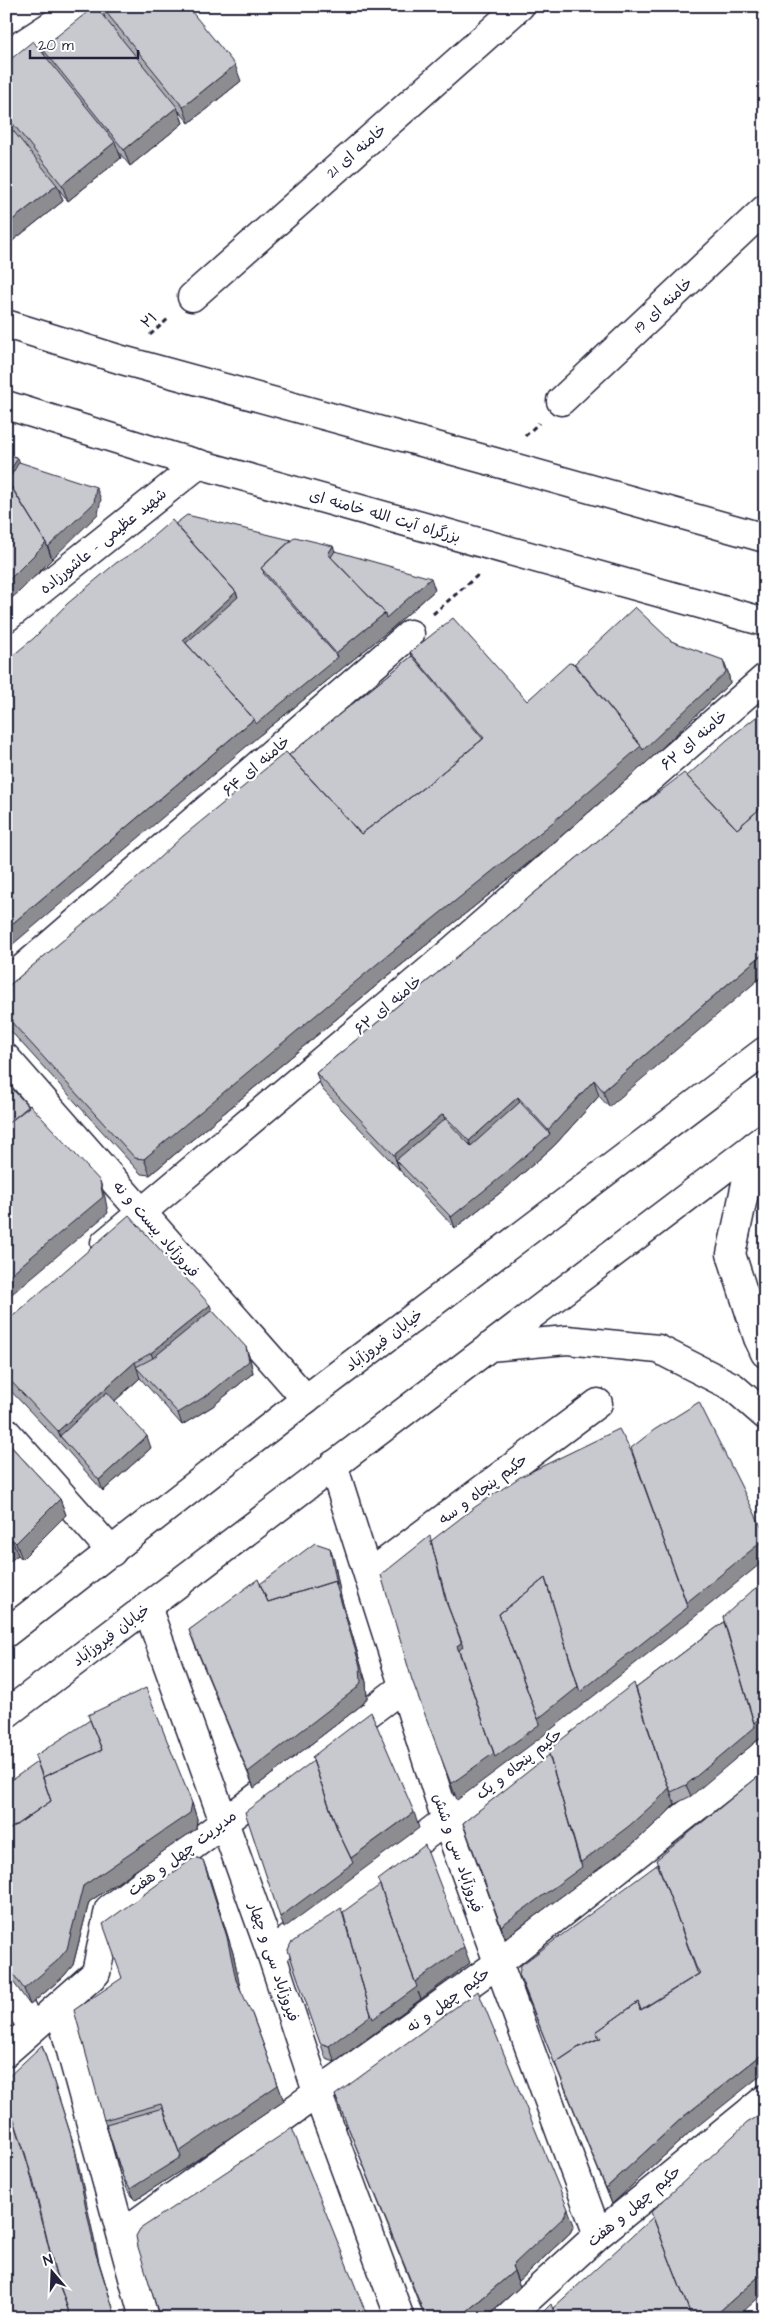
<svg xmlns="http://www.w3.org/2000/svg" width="771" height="2324" font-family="'Architects Daughter','Playpen Sans Arabic',sans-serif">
	<rect width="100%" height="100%" fill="#fff"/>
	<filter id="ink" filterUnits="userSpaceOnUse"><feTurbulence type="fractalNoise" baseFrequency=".02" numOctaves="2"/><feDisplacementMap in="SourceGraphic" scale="10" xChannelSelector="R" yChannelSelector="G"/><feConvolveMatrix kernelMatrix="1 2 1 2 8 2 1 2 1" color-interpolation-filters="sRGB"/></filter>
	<g filter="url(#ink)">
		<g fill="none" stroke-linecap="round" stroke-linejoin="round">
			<defs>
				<path id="street" d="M6,55L81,6
					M192,297L520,6
					M561,401L765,209
					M6,618L199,464
					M6,983L410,634
					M6,1058L306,1399
					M105,1243L431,969L765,678
					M6,1432L112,1552
					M333,1465L446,1820L598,2235
					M368,1575L598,1403
					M147,1607L271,1953L318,2095L400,2318
					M271,1953L446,1820L765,1573
					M6,1988L33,2027
					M59,2007L144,2318
					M6,2052L96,1973L109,1909L403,1687
					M121,2234L497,1964L765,1753
					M507,2318L598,2235L765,2099"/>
				<path id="secondary" d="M754,1146L731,1254L758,1338L765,1353
					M489,1347L567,1340L658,1349L733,1387L765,1415
					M6,1633L306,1399L765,1051
					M6,1714L765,1138"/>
				<path id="highway" d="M6,324L122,360L498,463L765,538
					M6,405L177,458L765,622"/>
			</defs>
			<!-- street casing -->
			<use href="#street" stroke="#22223b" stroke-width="31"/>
			<!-- secondary casing -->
			<use href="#secondary" stroke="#22223b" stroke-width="31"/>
			<!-- highway casing -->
			<use href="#highway" stroke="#22223b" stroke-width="31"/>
			<!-- path -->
			<path stroke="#22223b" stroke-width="3" stroke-dasharray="5 4" stroke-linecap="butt" d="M150,335L168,319
				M525,436L539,423
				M433,614L478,575"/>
			<!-- street -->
			<use href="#street" stroke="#fff" stroke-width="28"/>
			<!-- secondary -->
			<use href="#secondary" stroke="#fff" stroke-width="28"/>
			<!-- highway -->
			<use href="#highway" stroke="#fff" stroke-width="28"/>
		</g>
		<!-- wall -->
		<path fill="#acacb2" stroke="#22223b" d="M101,6L241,81L189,123L179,111L183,123L130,166L118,151L121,158L68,201L58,188L63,201L10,243L6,238V63L45,56L42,48L105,18Z
			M175,524L335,551L435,590L391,629L260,735L137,550Z
			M671,641L728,672L730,683L647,762L552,844L389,975L150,1175L141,1174L6,1026V988L289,755L412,656L410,652L527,701L574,664Z
			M629,815L609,1107L599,1096L554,1146L505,1189L455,1228L322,1089L316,1073Z
			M212,1310L250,1359L253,1373L213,1406L182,1425L140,1378L115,1401L151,1448L103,1491L64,1447L6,1386V1322Z
			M6,1441L60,1499L66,1515L22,1559L18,1555L6,1564Z
			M334,1560L341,1597L366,1682L367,1698L363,1704L254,1788L195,1646L189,1630L260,1584Z
			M753,1590L691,1796L675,1804L666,1814L635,1842L505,1938L463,1823L636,1688L724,1622Z
			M765,1771L689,2133L612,2204L561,2079L523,1986L658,1864Z
			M6,1784L192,1803L197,1819L196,1829L89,1902L73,1965L63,1977L30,2005L6,1972Z
			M209,1876L233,1953L240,1989L284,2101L185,2168L135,2200L127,2189L104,2120L122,1978Z
			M343,1912L470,1963L421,1999L418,1992L421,1999L335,2062L326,2059L288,1950Z
			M335,2095L574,2225L570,2233L518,2282L520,2287L484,2318H425Z"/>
		<!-- shaded-wall -->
		<path fill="#8c8c91" stroke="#22223b" d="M235,65L241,81L189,123L183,107Z
			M177,107L183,123L130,166L124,150Z
			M115,142L121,158L68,201L62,185Z
			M57,185L63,201L10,243L6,231V225Z
			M18,458L24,474L7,482L6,477Z
			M96,487L101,499L98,514L52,559L48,547Z
			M46,543L52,559L20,591L6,603V582Z
			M333,546L339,562L337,566L328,554Z
			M431,578L435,590L391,629L260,735L6,950V929L254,719L338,657L336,653L385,613Z
			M236,592L242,608L185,644L183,640Z
			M723,660L728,672L730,683L647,762L552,844L389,975L150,1175L144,1159Z
			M765,952V974L609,1107L603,1091Z
			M594,1080L599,1096L554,1146L505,1189L455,1228L451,1217L550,1134L548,1130Z
			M518,1097L524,1114L475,1157L469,1141Z
			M443,1114L449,1130L396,1160L400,1171L394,1155Z
			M100,1181L105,1197L108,1213L6,1299V1278Z
			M210,1305L216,1321L157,1369L151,1353Z
			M246,1347L250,1359L253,1373L213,1406L182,1425L178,1413Z
			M135,1362L140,1378L67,1444L60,1436L58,1431Z
			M147,1436L151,1448L103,1491L99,1480Z
			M632,1453L765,1539V1560L692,1619L544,1735L457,1800L451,1784L457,1646L462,1642L538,1719Z
			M60,1499L66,1515L22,1559L16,1543Z
			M12,1539L18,1555L6,1564V1543Z
			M330,1548L334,1560L341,1597L366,1682L367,1698L363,1704L254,1788L248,1772Z
			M724,1621L765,1713V1734L691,1796L686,1785Z
			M669,1788L675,1804L666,1814L635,1842L505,1938L501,1926Z
			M192,1803L197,1819L196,1829L89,1902L73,1965L63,1977L30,2005L24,1989L83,1886Z
			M414,1812L419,1828L284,1928L280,1917L351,1858Z
			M203,1860L209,1876L233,1953L242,1996L236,1980Z
			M380,1885L464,1947L470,1963L421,1999L418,1992L421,1999L335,2062L329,2046L347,1924Z
			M252,2014L284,2101L185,2168L135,2200L130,2189L179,2152Z
			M42,2045L75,2148L99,2262L116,2318L95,2251Z
			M765,2052V2072L689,2133L612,2204L606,2188L683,2117Z
			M568,2209L574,2225L570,2233L518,2282L512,2266Z
			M514,2271L520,2287L484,2318H459Z
			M765,2271V2292L736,2318H712Z"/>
		<!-- building -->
		<path fill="#c8c8cf" stroke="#22223b" d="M95,6L177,107L124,150L42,48Z
			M101,6H187L235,65L183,107Z
			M33,41L115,142L62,185L6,115V63Z
			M6,122L57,185L6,225Z
			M6,453L18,458L6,477Z
			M19,462L96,487L94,503L48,547L46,543L8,481Z
			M6,479L46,543L14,575L6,582Z
			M187,515L291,540L261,568L264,572L263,573L338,657L256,724L254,719L186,643L238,597L236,592L175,524Z
			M172,520L236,592L183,640L254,719L6,929V661L34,638L67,604L116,563L137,550Z
			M295,537L333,546L328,554L385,613L336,653L261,568Z
			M335,551L431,578L386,618L385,613L331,557Z
			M635,607L671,641L723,660L726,672L643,750L641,746L574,664Z
			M453,618L527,701L569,663L575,664L641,746L546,828L383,959L144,1159L135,1158L6,1016V988L135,880L183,836L286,752L361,834L423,788L484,738L410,652Z
			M412,656L483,739L423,788L361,834L289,755Z
			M765,710V804L737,829L687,776L727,740Z
			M684,773L737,829L765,804V952L603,1091L594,1080L548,1130L518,1097L469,1141L443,1114L394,1155L316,1073L629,815Z
			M6,1082L29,1107L6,1125Z
			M520,1102L550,1134L501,1177L451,1217L396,1160L445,1119L471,1146Z
			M30,1105L100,1181L103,1197L6,1278V1125Z
			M129,1215L210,1305L151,1353L135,1362L58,1431L6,1376V1322Z
			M212,1310L246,1347L249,1361L209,1394L178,1413L136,1367L153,1358Z
			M107,1392L147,1436L99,1480L60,1436Z
			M699,1402L765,1534V1539L686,1603L631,1448L654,1430Z
			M619,1429L632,1453L688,1607L580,1692L545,1578L499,1614L540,1724L495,1757L459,1650L463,1647L448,1606L431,1541L475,1507L520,1477Z
			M6,1441L60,1499L16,1543L12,1539L6,1543Z
			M430,1536L446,1602L462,1642L457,1646L494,1753L451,1784L412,1680L381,1575Z
			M315,1543L330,1548L337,1585L335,1581L268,1602L260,1584Z
			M545,1578L578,1687L538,1719L499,1614Z
			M258,1579L268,1602L335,1581L360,1666L361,1682L357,1688L248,1772L189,1630Z
			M765,1582V1713L754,1723L723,1617L753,1590Z
			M724,1622L755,1727L686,1785L671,1792L661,1769L636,1688Z
			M634,1683L660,1767L669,1788L660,1798L629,1826L580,1863L548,1750Z
			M146,1688L192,1803L190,1813L83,1886L67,1949L57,1961L24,1989L6,1964V1832L51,1801L43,1777L102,1750L88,1715Z
			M371,1712L414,1812L351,1858L337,1829L312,1757Z
			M90,1720L102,1750L43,1777L35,1756Z
			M549,1755L582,1867L501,1926L463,1823Z
			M313,1761L339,1833L353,1863L280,1917L245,1812Z
			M37,1762L51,1801L6,1832V1784Z
			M765,1771V2052L683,2117L606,2188L555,2063L579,2047L601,2038L596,2032L638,2002L640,2010L700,1973L696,1967L656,1860Z
			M425,1845L464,1947L415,1982L378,1880Z
			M195,1857L203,1860L227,1937L236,1980L252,2014L278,2085L179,2152L161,2104L104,2120L74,2010L122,1978L103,1924Z
			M658,1864L697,1972L699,1974L641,2010L638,2002L596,2032L598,2037L599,2038L579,2047L555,2063L556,2067L519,1974L521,1965Z
			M380,1885L417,1987L373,2019L369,2008L343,1912Z
			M341,1908L368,2004L371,2015L329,2046L320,2043L288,1950L291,1943Z
			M478,1991L568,2209L564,2217L512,2266L514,2271L459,2318H426L335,2095Z
			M42,2045L71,2136L95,2251L116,2318H71L55,2273L26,2156L6,2095V2079Z
			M6,2096L33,2180L54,2268L71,2318H6Z
			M163,2108L181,2157L130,2189L123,2177L106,2124Z
			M765,2112V2271L712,2318H692L651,2212L747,2123Z
			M292,2128L368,2318H160L138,2247L136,2236L140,2229Z
			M653,2217L692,2318H556L553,2308Z
			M551,2304L556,2318H537Z"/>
	</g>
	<g text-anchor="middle" stroke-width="4.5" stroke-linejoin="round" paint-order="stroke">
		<!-- street labels -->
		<g font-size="15" fill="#22223b" stroke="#fff">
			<text transform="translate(356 151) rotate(-41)" y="5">خامنه ای 21</text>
			<text transform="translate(663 305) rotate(-43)" y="5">خامنه ای 19</text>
			<text transform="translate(149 320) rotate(-42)" y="5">۲۱</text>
			<text transform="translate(385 516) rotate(16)" y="5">بزرگراه آیت الله خامنه ای</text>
			<text transform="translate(103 541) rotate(-39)" y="5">شهید عظیمی - عاشورزاده</text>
			<text transform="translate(694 740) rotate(-41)" y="5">خامنه ای ۶۲</text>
			<text transform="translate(256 766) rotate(-41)" y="5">خامنه ای ۶۴</text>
			<text transform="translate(388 1005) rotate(-40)" y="5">خامنه ای ۶۲</text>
			<text transform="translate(156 1229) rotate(49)" y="5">فیروزآباد بیست و نه</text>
			<text transform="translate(384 1340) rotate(-37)" y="5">خیابان فیروزآباد</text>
			<text transform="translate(483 1489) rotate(-37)" y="5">حکیم پنجاه و سه</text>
			<text transform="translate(111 1635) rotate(-37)" y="5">خیابان فیروزآباد</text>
			<text transform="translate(519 1764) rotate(-38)" y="5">حکیم پنجاه و یک</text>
			<text transform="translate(182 1853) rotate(-37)" y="5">مدیریت چهل و هفت</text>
			<text transform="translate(458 1853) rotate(71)" y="5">فیروزآباد سی و شش</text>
			<text transform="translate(274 1962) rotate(71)" y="5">فیروزآباد سی و چهار</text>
			<text transform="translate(448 2000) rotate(-36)" y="5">حکیم چهل و نه</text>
			<text transform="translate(634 2206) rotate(-40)" y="5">حکیم چهل و هفت</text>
		</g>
	</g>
	<!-- margin -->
	<rect width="771" height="2324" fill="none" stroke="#fff" stroke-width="25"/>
	<rect x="12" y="12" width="746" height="2299" fill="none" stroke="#22223b" stroke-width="2" filter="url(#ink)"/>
	<!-- north arrow -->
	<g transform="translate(52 2272) rotate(341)" stroke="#ffffff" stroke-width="4" paint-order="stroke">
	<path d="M0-4L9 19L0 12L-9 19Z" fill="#22223b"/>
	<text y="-8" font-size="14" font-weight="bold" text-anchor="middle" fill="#22223b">N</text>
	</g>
	<!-- scale -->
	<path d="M30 50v8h108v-8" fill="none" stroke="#22223b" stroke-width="2.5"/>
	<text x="38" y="50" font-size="15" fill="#22223b" stroke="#ffffff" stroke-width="4" paint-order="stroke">20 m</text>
</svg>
